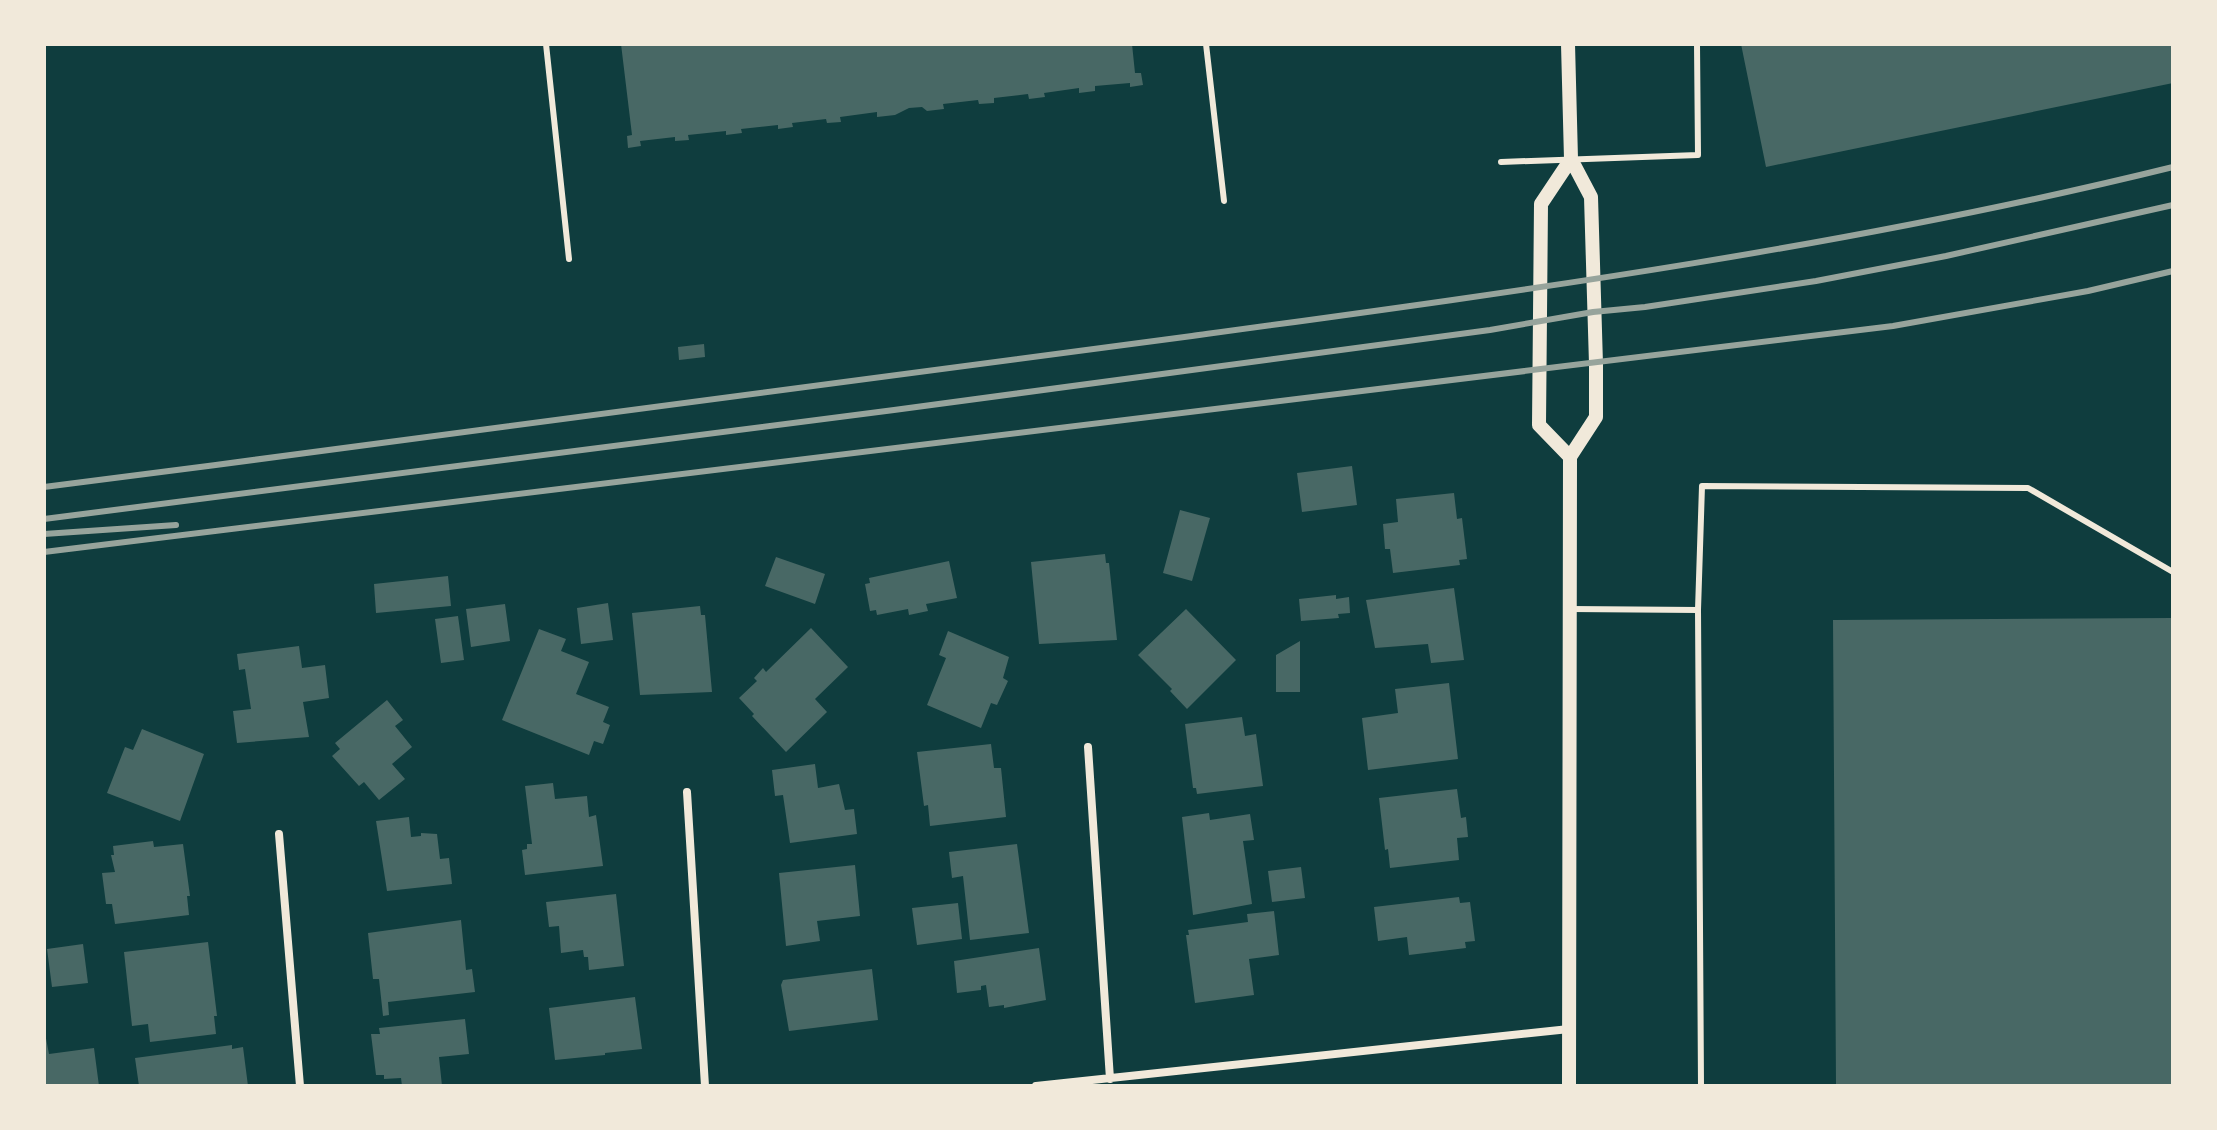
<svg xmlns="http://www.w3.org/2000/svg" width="2217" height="1130" font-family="'Space Grotesk',sans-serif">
	<rect width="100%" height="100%" fill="#0f3d3e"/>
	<!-- building -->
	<path fill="#486865" d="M621,44H1132L1135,73H1141L1143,85L1130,87V83L1095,86V91L1079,93V88L1044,93L1045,97L1029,99L1028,94L994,98V103L979,104L978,100L943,104L944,109L927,111L922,107L909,108L895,115L877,117V112L840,117L841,122L827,123L826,119L792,123L793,127L778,129V125L741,129L742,133L726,135V131L688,135L689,140L675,141V137L640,141L641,146L628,148L627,136L632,135Z
		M1741,44H2173V83L1766,167Z
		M704,344L705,357L679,360L678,347Z
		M1352,466L1357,505L1302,512L1297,473Z
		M1454,493L1457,519L1462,518L1467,559L1459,560L1460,565L1393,573L1390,549H1385L1383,524L1398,522L1396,499Z
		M1180,510L1210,518L1192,581L1163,573Z
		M1105,554L1106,563H1109L1117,640L1039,644L1031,562Z
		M776,557L825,574L815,604L765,586Z
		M949,561L957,598L926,604L928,611L909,615L908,609L877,615L876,610L870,611L865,584L870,583L869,578Z
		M448,576L451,606L376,613L374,584Z
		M1454,588L1464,660L1431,663L1428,644L1375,648L1366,600Z
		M1336,595V599L1349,597L1350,613L1338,614L1339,618L1301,621L1299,599Z
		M608,603L613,640L581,644L577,608Z
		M505,604L510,641L471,647L466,609Z
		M700,606L701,615H705L712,692L640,695L632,613Z
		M1186,609L1236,660L1187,709L1170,691L1172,689L1138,655Z
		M458,616L464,660L441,663L435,619Z
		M2173,618V1086H1836L1833,620Z
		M811,628L848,667L815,699L827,712L786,752L752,716L754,714L739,698L757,681L754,678L763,668L766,672Z
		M539,629L566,639L561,651L589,662L576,694L609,707L603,722L610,725L603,744L594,741L589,755L502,720Z
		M948,631L1009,657L1003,678L1008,681L997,705L991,703L981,728L927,705L946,658L939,655Z
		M1300,641V692H1276V655Z
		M299,646L302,668L325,665L329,698L303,702L309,737L237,743L233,711L251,709L245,669L239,670L237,654Z
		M1449,683L1458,759L1368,770L1362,718L1398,713L1395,689Z
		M387,700L403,720L395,726L412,747L392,764L405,779L379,800L364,782L359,786L332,756L340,749L335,743Z
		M1242,717L1245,736L1256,734L1263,786L1197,794L1196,788H1193L1185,724Z
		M142,729L204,754L180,821L107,793L125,747L133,750Z
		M991,744L994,768H1001L1006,817L930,826L928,805L924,806L917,752Z
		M815,764L818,788L839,784L845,810L854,809L857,834L790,843L783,795L775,796L772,770Z
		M553,783L555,799L587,796L589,817L596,815L603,866L525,875L522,850L527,849V844H532L525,786Z
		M1457,789L1461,818L1466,817L1468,837L1457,838L1459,860L1390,868L1388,849L1385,850L1379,798Z
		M1209,813L1210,820L1250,814L1254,840L1243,841L1252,904L1193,915L1182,817Z
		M409,817L411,837L421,836V833L437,834L440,859L449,858L452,884L387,891L376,821Z
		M153,841L154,847L183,844L190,896H187L189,915L115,924L112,904H106L102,873L115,872L111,855H114L113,846Z
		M1017,844L1029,933L970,940L963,876L952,878L949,852Z
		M855,865L860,916L817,921L820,941L786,946L779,873Z
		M1301,867L1305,898L1272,902L1268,871Z
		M616,894L624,966L589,970L588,957H584L583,950L561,953L559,926L549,927L546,902Z
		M1459,897L1460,903L1470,902L1475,941L1465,942L1466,948L1409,955L1407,937L1378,941L1374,907Z
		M958,903L962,939L917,945L912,908Z
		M1274,911L1279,955L1249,959L1254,995L1195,1003L1186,935H1189L1188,930L1248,922L1247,914Z
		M461,920L466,970L472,969L475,992L388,1002L389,1015L383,1016L379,979H373L368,933Z
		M208,942L217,1016H214L216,1034L150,1042L148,1024L132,1026L124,952Z
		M83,944L88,983L52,987L47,949Z
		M1039,948L1046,1000L1004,1008V1005L989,1007L986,985L981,986V990L957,993L954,961Z
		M872,969L878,1020L789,1031L781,985L783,980Z
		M635,997L642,1049L605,1053V1055L555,1060L549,1008Z
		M465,1019L469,1054L439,1057L442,1086H402L401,1078L384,1079V1075H376L371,1034H380L379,1028Z
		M44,1028L49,1054L94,1048L99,1086H44Z
		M232,1045V1049L243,1047L248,1086H139L135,1058Z"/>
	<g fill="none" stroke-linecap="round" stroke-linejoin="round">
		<!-- service -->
		<path stroke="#f1e9da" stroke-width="6" d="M546,44L569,259
			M1206,44L1224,201
			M1501,162L1698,155L1697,44
			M1571,609L1698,610L1702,486L2028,488L2173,572
			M1698,610L1701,1086"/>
		<!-- minor -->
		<path stroke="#f1e9da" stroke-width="8" d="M1088,747L1110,1079
			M687,792L705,1086
			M279,834L300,1086
			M1036,1086L1569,1029"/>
		<!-- tertiary -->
		<path stroke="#f1e9da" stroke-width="14" d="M1568,44L1571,159L1591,197L1596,364V417L1570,457L1569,1086
			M1570,457L1539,425L1541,204L1571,159"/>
		<!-- rail -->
		<path stroke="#97a49c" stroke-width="6" d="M44,487C427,438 810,388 1192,336C1522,291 1849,247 2173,167
			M44,519L894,410L1490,330L1593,312L1645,307L1816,281L1946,256L2173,205
			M44,534L176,525
			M44,552L1893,326L2088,291L2173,271"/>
	</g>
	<!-- border -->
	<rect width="2217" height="1130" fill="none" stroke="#f1e9da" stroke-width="92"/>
</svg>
